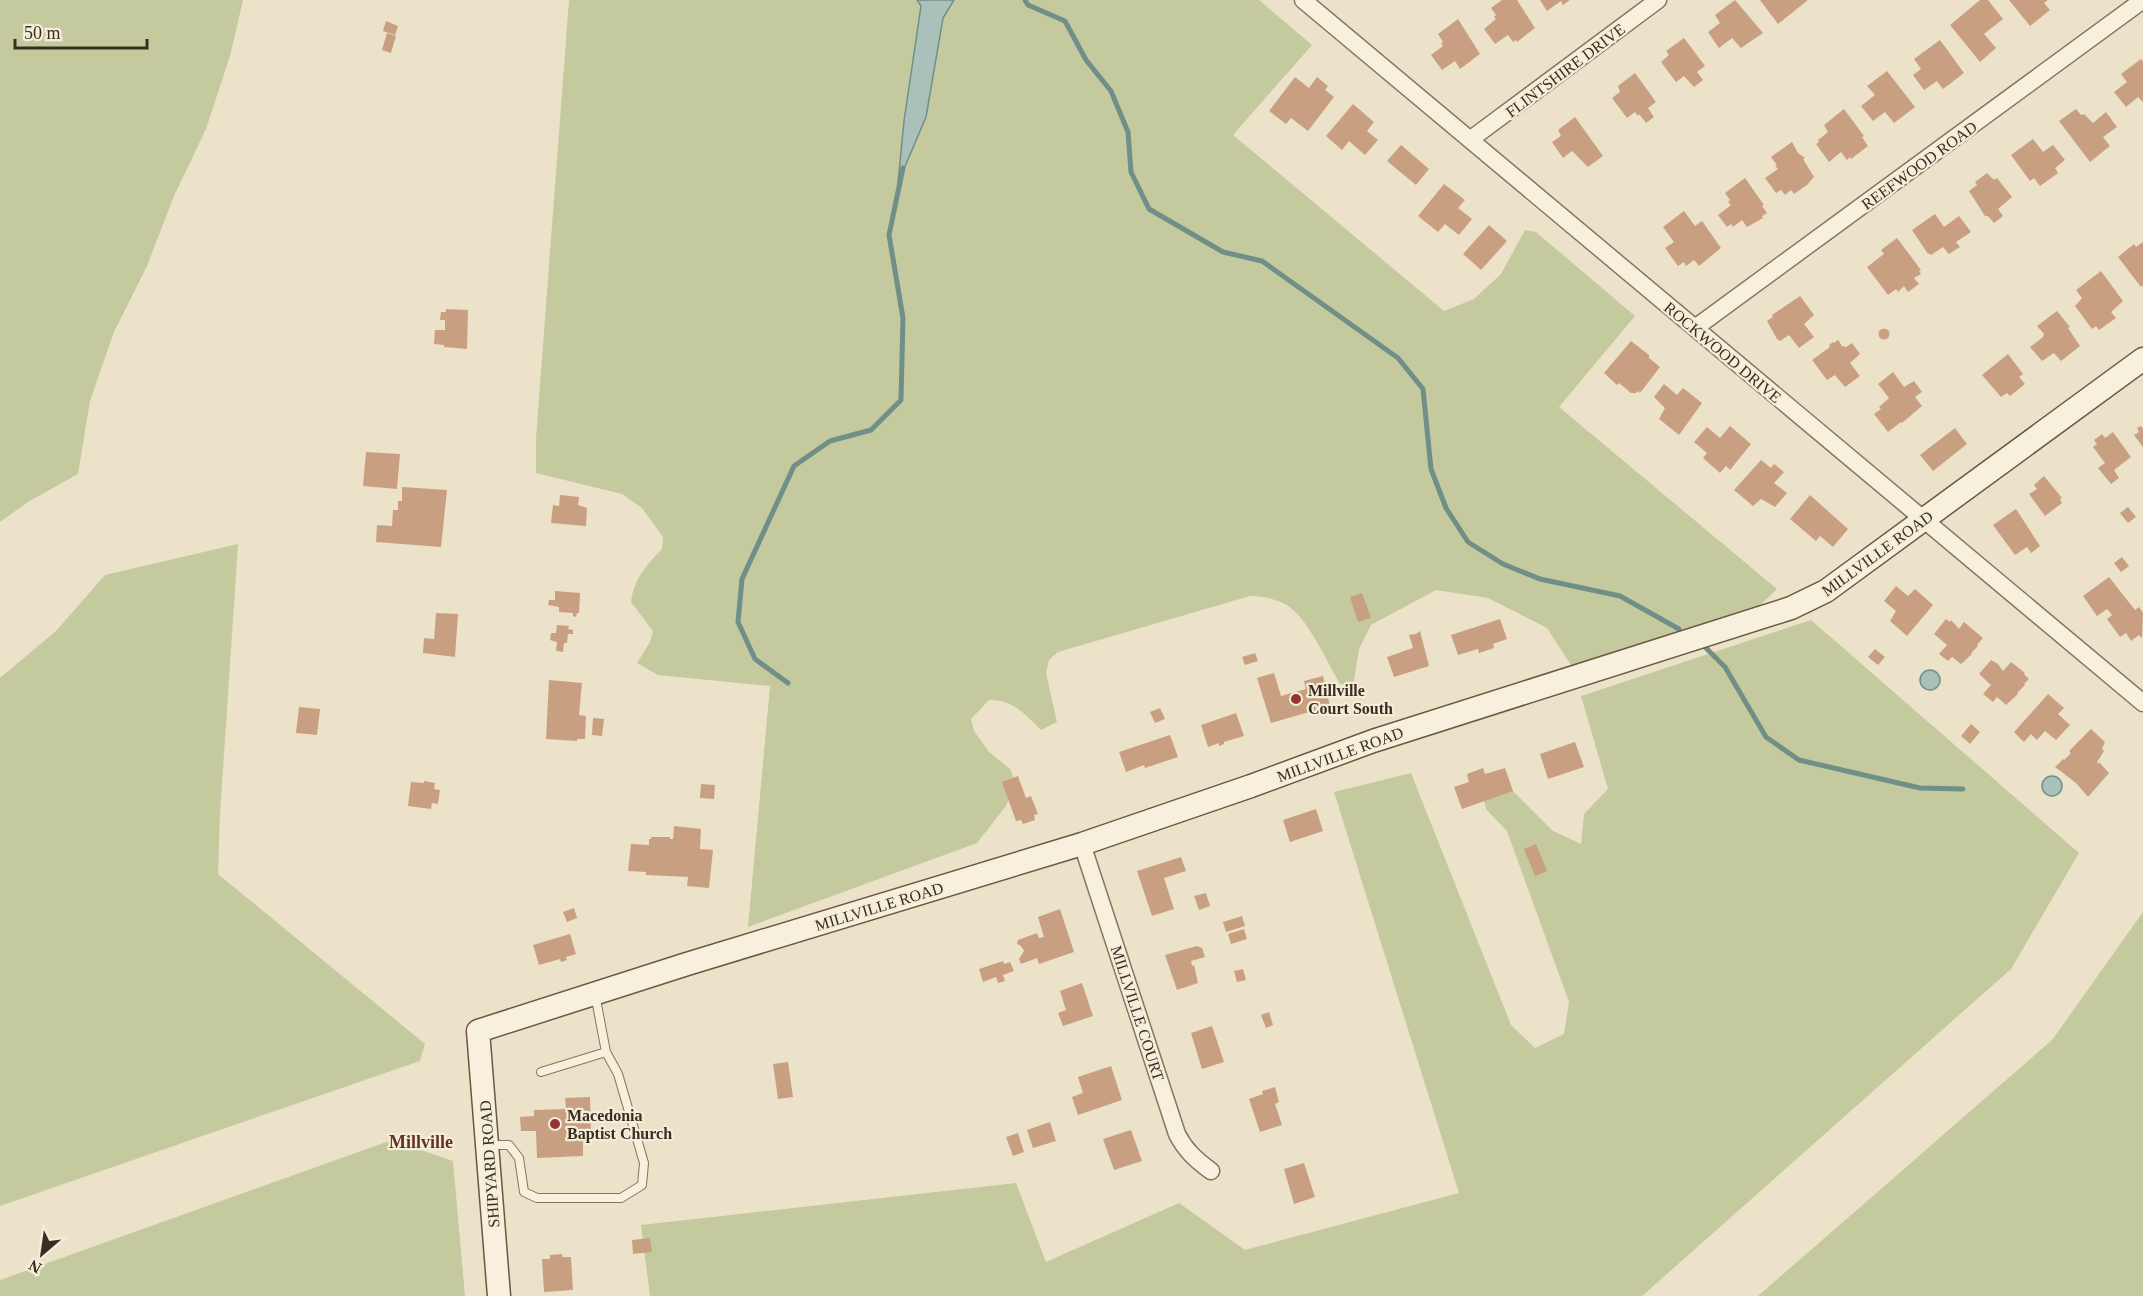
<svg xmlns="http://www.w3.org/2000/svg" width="2143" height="1296" font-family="'Times New Roman',serif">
	<rect width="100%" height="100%" fill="#ece2c9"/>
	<!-- green -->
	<path fill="#c4ca9d" d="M0,0H243L230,56L206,129L174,196L147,266L114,332L90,401L78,474L28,502L0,522Z
		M569,0H917L921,6L904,121L926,117L943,18L954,0H1259L1312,45L1233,135L1444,311L1474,299L1501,274L1525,230L1536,232L1635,316L1559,407L1777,589L1756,609L1571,665L1547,628L1488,598L1436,590L1371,625L1359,649L1353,686L1340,684C1327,662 1306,613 1283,603C1272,598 1261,596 1250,596L1058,652L1049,660L1046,673L1057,722L1041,730C1025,715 1013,699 989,700L971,719L974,731L989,752L1010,769L1015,782L1006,806L977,843L748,927L770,686L658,675L637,663L650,642L653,631L631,602C634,579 647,564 662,549L663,537L642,508L622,494L536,473V438Z
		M238,544L220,814L218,874L425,1044L420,1061L0,1206V678L57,630L105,575Z
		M1811,620L2079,853L2011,969L1642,1296H650L641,1225L1016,1183L1046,1262L1179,1203L1245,1250L1459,1193L1334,792L1411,773L1511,1025L1535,1048L1564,1034L1569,1002L1507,831L1486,809L1479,780L1509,787L1553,831L1581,844L1584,814L1608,789L1581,696Z
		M2143,912V1296H1758L2052,1040Z
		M392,1140L453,1161L465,1296H0V1280Z"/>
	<!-- water -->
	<path fill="#a9c1ba" stroke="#708f88" stroke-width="1.5" d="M917,0H954L943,18L926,117L898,183L904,121L921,6Z
		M1920 680a10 10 0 1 1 20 0a10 10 0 1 1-20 0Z
		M2042 786a10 10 0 1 1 20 0a10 10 0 1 1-20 0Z"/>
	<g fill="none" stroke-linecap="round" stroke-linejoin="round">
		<!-- stream -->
		<path stroke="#708f88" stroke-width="5" d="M1025,0L1028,5L1065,21L1086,60L1111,91L1128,132L1131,172L1149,209L1223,252L1262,261L1398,358L1423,389L1431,469L1446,508L1468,542L1503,564L1540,579L1620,596L1679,629
			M1701,643L1725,667L1766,737L1799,760L1920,788L1963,789
			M788,683L755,659L738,622L742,579L794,466L830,441L871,430L901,400L903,318L889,235L903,168"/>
	</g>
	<!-- building -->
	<path fill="#c8a081" d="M1502,0H1517L1535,28L1517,42L1516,40L1513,42L1508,35L1495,44L1484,29L1496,19L1494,17L1496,15L1491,8Z
		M1540,0H1570L1563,5L1561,1L1547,11Z
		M1735,0L1763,33L1741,48L1732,38L1719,48L1708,32L1720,23L1715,15Z
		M1760,0H1808L1778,24Z
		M1980,0H1988L2003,19L1984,34L1996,48L1980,62L1950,25Z
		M2009,0H2048L2044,3L2050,10L2030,26Z
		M1458,19L1480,54L1460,69L1455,61L1442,70L1431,55L1443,46L1441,43L1443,42L1438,34Z
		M386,21L398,26L395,35L383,31Z
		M387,33L396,36L391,53L382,50Z
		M1684,38L1705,66L1697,72L1703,80L1694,87L1684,76L1676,82L1661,62L1669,55L1666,51Z
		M1940,40L1964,73L1943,89L1937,81L1924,90L1913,75L1921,69L1914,59Z
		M2141,59L2143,62V102L2138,97L2126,107L2114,92L2127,82L2121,74Z
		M1887,71L1915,107L1894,123L1885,112L1873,121L1861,106L1875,95L1867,86Z
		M1635,73L1656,102L1648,108L1654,117L1646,123L1639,114L1638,116L1635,112L1627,118L1612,98L1620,92L1618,86Z
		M1295,77L1309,88L1317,77L1328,86L1325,90L1334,97L1308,131L1291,118L1286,124L1269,111Z
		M1353,104L1374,122L1367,131L1378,140L1365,155L1349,141L1342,150L1326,136Z
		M1844,109L1864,136L1862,137L1868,146L1851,159L1850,157L1847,160L1841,152L1829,162L1816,144L1819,142L1818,140L1828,132L1824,125Z
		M2076,109L2081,115L2084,114L2093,123L2106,112L2117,127L2103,137L2110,146L2090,162L2059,121Z
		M1575,117L1603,156L1588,167L1572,151L1563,158L1552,142L1561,136L1558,130Z
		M2033,139L2043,152L2053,145L2065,160L2055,168L2058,173L2040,186L2034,178L2030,181L2011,155Z
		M1792,142L1798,153L1805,158L1803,159L1814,177L1807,185L1794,194L1791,190L1785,195L1781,190L1776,193L1765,178L1778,169L1775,166L1777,165L1771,157Z
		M1401,145L1429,169L1416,185L1387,161Z
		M1987,173L1994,180L1997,178L2012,197L1998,209L2003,216L1994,223L1988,216H1985L1969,191L1977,185L1975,182Z
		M1745,178L1764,205L1762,206L1767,213L1762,216L1763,218L1747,227L1742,220L1733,227L1731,224L1727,227L1718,215L1731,205L1728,202L1730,200L1725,193Z
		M1444,184L1465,200L1458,208L1472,219L1459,235L1445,224L1438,232L1418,216Z
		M1684,211L1695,226L1702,221L1721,248L1699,266L1694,260L1686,266L1684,262L1678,266L1665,248L1674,242L1663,227Z
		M1935,214L1944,227L1959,216L1971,232L1956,242L1960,247L1949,254L1943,247L1931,255L1929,253L1928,254L1912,230Z
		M1489,225L1507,241L1481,270L1463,254Z
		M1897,238L1921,270L1919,271L1921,274L1914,278L1919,284L1908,292L1904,286L1898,292L1896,289L1888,295L1867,267L1884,254L1881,250Z
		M2143,242V285L2141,287L2118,257L2134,244L2136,247Z
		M2101,271L2123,301L2111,312L2116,318L2099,330L2096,326L2092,329L2075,306L2082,298L2076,290Z
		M1800,296L1814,315L1804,324L1814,337L1799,348L1789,335L1780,341L1777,339L1767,321L1773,317L1772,315Z
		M446,309L468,310L467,349L444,347V345L434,344L435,330H445V320H440L441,312H446Z
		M2057,311L2070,327L2068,328L2080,346L2061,361L2054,353L2042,361L2030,347L2043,337L2044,334L2037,326Z
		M1878.5 334a5.5 5.5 0 1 1 11 0a5.5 5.5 0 1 1-11 0Z
		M1838,340L1842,346L1846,347L1852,343L1860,354L1850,363L1860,376L1845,387L1835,375L1827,380L1812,360L1830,347L1829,345L1833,342L1834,343Z
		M1631,341L1649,355V358L1660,367L1640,393L1638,391L1636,393H1631L1619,383L1617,385L1604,373Z
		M2008,354L2023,374L2019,377L2025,384L2010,396L2007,393L2001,397L1982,375Z
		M1893,372L1904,387L1914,381L1922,392L1915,397L1922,406L1902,423L1901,422L1888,432L1874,414L1881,409L1879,407L1889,398L1878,384Z
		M1664,384L1677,395L1683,388L1702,403L1679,435L1659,419L1665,408L1654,397Z
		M1730,426L1751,444L1730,470L1726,466L1720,473L1703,458L1707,453L1694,442L1707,427L1720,438Z
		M2141,426L2143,429V447L2134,435L2139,432L2137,428Z
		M1955,428L1967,444L1933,471L1920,455Z
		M2113,432L2131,457L2114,470L2119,478L2111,484L2098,468L2105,463L2093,447L2097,444L2094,440L2102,434L2105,438Z
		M366,452L400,454L397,489L363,486Z
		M1761,460L1771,468L1774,464L1784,472L1774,483L1787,493L1775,507L1761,499L1753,506L1734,490Z
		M2044,476L2062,498L2060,499L2062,503L2045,516L2029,494L2037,489L2034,485Z
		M402,487L447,490L441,547L376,542L377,525L392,526L393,510H398V501H402Z
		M560,495L579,497L578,505L587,508L586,526L551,523L553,505L559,506Z
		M1810,495L1848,529L1833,547L1820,536L1816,541L1790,519Z
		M2128,507L2136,517L2128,523L2120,513Z
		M2016,509L2040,546L2031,553L2027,547L2015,555L1993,525Z
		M2122,557L2129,566L2121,572L2114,563Z
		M2109,577L2135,610L2139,607L2143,613L2142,638L2139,635L2131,641L2126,633L2120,637L2107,619L2112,615L2107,609L2097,616L2083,596Z
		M1896,586L1908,596L1915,589L1933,605L1907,636L1890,621L1896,611L1884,601Z
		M555,591L580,593L579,613H577L576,617L573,616V613L559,612V607L548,605L549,600H555Z
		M1362,593L1371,618L1358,622L1350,597Z
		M436,613L458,614L455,657L423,653L424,638L434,639Z
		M1500,619L1507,639L1493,644L1494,648L1479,653L1478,649L1458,655L1451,635Z
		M1946,619L1950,622L1951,620L1959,629L1964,622L1983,638L1977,645L1978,646L1971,653L1972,654L1961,664L1952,657L1948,661L1939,654L1947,645L1934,634Z
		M557,625L569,626L568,629L573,630V634H568L567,643H564L563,652L556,651L557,642L550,640L551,633H556Z
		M1420,631L1429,666L1394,677L1387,657L1413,648L1409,635L1416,634Z
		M1875,649L1885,657L1878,665L1868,657Z
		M1255,653L1258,661L1245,665L1242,657Z
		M1991,660L1998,664L2003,671L2011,662L2025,673L2024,674L2029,679L2024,684L2025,685L2017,693L2018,694L2006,705L1997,697L1993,702L1983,694L1991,685L1979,674Z
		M1274,673L1281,696L1306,689L1304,681L1323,676L1330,706L1271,723L1257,678Z
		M549,680L582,683L579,715L586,716L585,739H577V741L546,739Z
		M2048,694L2064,708L2058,714L2070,725L2056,740L2045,731L2037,740L2031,734L2024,742L2014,732Z
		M299,707L320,709L317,735L296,733Z
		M1160,708L1165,719L1155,723L1150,712Z
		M1236,713L1244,736L1224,742V744L1219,746V743L1208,747L1201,725Z
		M593,718L604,719L602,736L592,735Z
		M1971,724L1980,732L1970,744L1961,736Z
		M2091,729L2105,742L2102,749L2104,751L2097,762L2098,764L2099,762L2109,773L2088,797L2076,783L2055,767L2063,759L2064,760L2071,753L2069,751Z
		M1170,735L1178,757L1145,768L1144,765L1126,772L1119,752Z
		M1575,742L1584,767L1548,779L1540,754Z
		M1483,768L1485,774L1505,768L1513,791L1462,809L1454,787L1469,782L1467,774Z
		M1018,776L1026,798L1031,796L1038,814L1034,815L1035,820L1023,824L1021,820L1016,821L1002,782Z
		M424,781L435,783L434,789L440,790L438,804L432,803L431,809L408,806L411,782L424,783Z
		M701,784L715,785L714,799L700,798Z
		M1316,809L1323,831L1290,842L1283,820Z
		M674,826L701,829L700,849L713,850L709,888L687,886L688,877L646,875V872L628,871L631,844L649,845V839H651V837H670V839H673Z
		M1536,844L1547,871L1535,876L1524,849Z
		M1181,857L1186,871L1164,878L1174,909L1152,916L1137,871Z
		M1206,893L1210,906L1199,910L1194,896Z
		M574,908L577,918L567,922L563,912Z
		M1060,909L1074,952L1039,964L1037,958L1021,964L1019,959L1024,951L1021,946L1017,944L1018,940L1037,933L1039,938L1044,937L1038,917Z
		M1242,916L1245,926L1226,932L1223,922Z
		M1244,929L1247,939L1231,944L1228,934Z
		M570,934L576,954L566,957L567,960L561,962L560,959L539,965L533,945Z
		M1197,946L1202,948L1205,957L1191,961L1192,966L1194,965L1198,983L1177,990L1165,955Z
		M1003,961L1004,964L1010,962L1014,971L1003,975L1005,981L998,983L996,977L983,982L979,969Z
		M1243,969L1246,980L1237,982L1234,971Z
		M1082,983L1093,1016L1063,1026L1058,1013L1066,1010L1060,991Z
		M1269,1012L1273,1025L1266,1028L1261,1015Z
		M1212,1026L1224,1062L1202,1069L1191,1033Z
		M788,1062L793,1097L778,1099L773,1064Z
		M1111,1066L1122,1100L1078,1115L1072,1097L1083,1093L1078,1077Z
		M1275,1087L1279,1102L1275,1104L1282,1125L1260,1132L1249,1099L1263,1094L1262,1091Z
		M590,1097L591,1133L583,1134V1156L537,1158L536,1131H521L520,1117L534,1116V1110L566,1109L565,1098Z
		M1050,1122L1056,1141L1033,1148L1027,1130Z
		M1131,1130L1142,1161L1114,1170L1103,1139Z
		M1018,1133L1024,1152L1013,1156L1006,1137Z
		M1304,1163L1315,1197L1294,1204L1284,1169Z
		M650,1238L652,1252L633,1254L632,1240Z
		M562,1254V1257H571L573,1290L544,1292L542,1259H550V1255Z"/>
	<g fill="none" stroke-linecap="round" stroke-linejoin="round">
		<defs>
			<path id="lane" d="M595,994L606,1052
				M488,1145H509L519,1158L524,1192L537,1198H621L642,1185L644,1163L618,1074L606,1052L541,1072"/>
			<path id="street" d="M1303,0L2143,703
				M1471,139L1658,0
				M1695,328L2143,0
				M1082,844L1177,1134C1185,1150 1196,1160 1211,1171"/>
			<path id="secondary" d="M499,1296L478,1031L687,964L1082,844L1251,786L1373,741L1791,608L1826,591L2143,359"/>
		</defs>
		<!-- lane casing -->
		<use href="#lane" stroke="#88755f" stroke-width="10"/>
		<!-- street casing -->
		<use href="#street" stroke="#88755f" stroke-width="19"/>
		<!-- secondary casing -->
		<use href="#secondary" stroke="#6a5742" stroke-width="25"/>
		<!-- lane -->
		<use href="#lane" stroke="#f7f0dc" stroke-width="8"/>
		<!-- street -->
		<use href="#street" stroke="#f7f0dc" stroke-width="16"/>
		<!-- secondary -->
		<use href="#secondary" stroke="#f7f0dc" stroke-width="22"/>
	</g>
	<!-- markers -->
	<g fill="#933432" stroke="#f4edd8" stroke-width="2">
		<circle cx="1296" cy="699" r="6"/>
		<circle cx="555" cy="1124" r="6"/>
	</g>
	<g text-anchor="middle" stroke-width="4.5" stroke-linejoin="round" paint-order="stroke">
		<!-- street labels -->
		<g font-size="16" fill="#392d21" stroke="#f4edd8">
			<text transform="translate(1565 70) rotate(-37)" y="6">FLINTSHIRE DRIVE</text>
			<text transform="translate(1919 165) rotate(-36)" y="6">REEFWOOD ROAD</text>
			<text transform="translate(1723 352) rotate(40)" y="6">ROCKWOOD DRIVE</text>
			<text transform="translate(1877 553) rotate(-36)" y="6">MILLVILLE ROAD</text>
			<text transform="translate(1340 754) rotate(-20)" y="6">MILLVILLE ROAD</text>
			<text transform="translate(879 906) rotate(-17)" y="6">MILLVILLE ROAD</text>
			<text transform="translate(1138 1013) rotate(72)" y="6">MILLVILLE COURT</text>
			<text transform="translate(489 1164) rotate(-94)" y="6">SHIPYARD ROAD</text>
		</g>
		<!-- poi labels -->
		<g font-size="16" font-weight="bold" fill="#392d21" stroke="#f4edd8" text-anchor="start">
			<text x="1308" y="696">Millville<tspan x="1308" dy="18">Court South</tspan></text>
			<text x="567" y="1121">Macedonia<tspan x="567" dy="18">Baptist Church</tspan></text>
		</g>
		<!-- neighbourhood labels -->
		<g font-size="18" font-weight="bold" fill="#633223" stroke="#f4edd8">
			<text x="421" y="1148">Millville</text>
		</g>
	</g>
	<!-- north arrow -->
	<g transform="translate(42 1254) rotate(209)" stroke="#f4edd8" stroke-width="4.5" paint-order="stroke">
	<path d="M0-4.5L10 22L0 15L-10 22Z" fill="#392d21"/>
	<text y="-9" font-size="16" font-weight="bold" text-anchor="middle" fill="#392d21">N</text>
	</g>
	<!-- scale -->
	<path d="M15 39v9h132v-9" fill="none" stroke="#392d21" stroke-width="3"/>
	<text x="24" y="39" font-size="18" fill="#392d21" stroke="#f4edd8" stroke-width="4.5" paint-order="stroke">50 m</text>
</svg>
